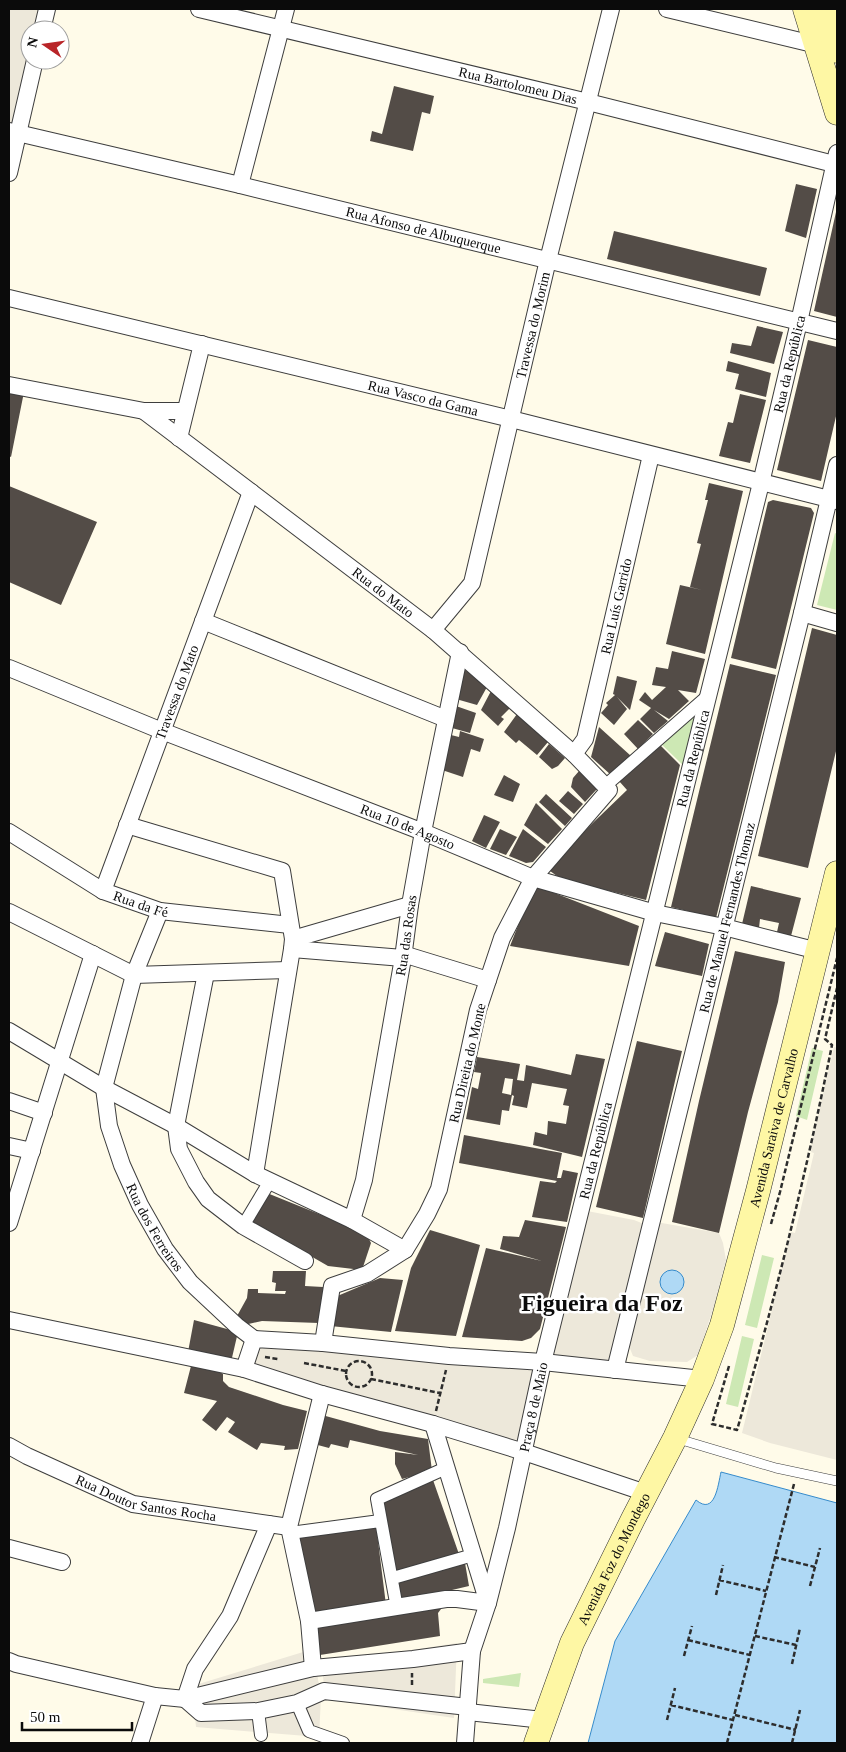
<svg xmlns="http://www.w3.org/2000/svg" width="846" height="1752" font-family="'Times New Roman',serif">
	<rect width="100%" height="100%" fill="#fffbe9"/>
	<!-- green -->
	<path fill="#cde8b4" d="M835,533L837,534V610L817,605Z
		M709,695L686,768L657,740Z
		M812,1048L823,1051L807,1120L796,1116Z
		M762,1255L774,1258L757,1328L745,1325Z
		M742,1336L754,1339L738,1407L726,1404Z
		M521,1673L519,1687L483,1683V1679Z"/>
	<!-- plaza -->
	<path fill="#ede8da" d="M9,9H47L42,30H30V60L9,173Z
		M834,1047L837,1048V1460L770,1443L742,1433L791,1232L795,1233L814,1153L811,1152L812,1141Z
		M587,1211L634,1220L644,1224L613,1356L605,1363L556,1356L553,1350Z
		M656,1222L719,1233L723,1243L726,1260L714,1306L698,1355L687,1362L650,1361L633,1356L627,1341Z
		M254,1339L543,1362L524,1452L244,1369Z
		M457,1643L454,1718L325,1699L322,1664Z
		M313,1649L321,1697L319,1737L196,1727L192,1686Z"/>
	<!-- water -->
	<path fill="#afd9f5" stroke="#368bcb" d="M660 1282a12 12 0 1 1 24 0a12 12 0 1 1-24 0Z
		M721,1472L837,1503V1743H588L615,1641L696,1500C715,1516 718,1485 721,1472Z"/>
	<!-- building -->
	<path fill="#534c47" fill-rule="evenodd" d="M394,86L434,96L430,114L422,112L413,151L370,141L372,131L382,134Z
		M796,184L817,189L806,238L785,231Z
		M836,212H837V317L814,311Z
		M614,231L767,268L760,296L607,259Z
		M757,326L783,332L774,364L730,353L732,343L751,346Z
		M808,340L837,347V412L821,481L777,470Z
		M728,361L771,373L766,397L735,389L739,374L726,371Z
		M9,390L24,392L11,457L9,456Z
		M740,394L766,400L750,463L719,456L728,422L733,423Z
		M709,483L743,491L705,654L666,644L680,585L702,590L690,587L701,544L697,543L708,500H705Z
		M9,486L97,522L61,605L9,582Z
		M773,500L811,508L814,513L776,669L731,658L768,502Z
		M812,628L837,635V747L808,868L758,856Z
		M672,651L705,659L696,693L678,690L689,701L669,719L654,710L668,721L654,733L640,719L651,708L639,700L645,692L652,700L666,687L652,685L656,667L668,669Z
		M730,664L776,675L716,918L671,907Z
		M464,669L487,687L477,705L456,699Z
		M617,676L637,681L630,710L617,697L627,709L614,725L601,713L608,705L606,703L615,695L613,694Z
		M491,691L510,708L501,717L504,719L498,726L481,710Z
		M456,706L476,713L470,733L452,728Z
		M517,714L548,742L537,755L519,740L516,743L504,732Z
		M638,720L653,734L638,749L624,734Z
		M599,727L631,756L611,775L591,757Z
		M460,731L484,739L480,752L471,749L463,777L442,770L451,735L459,737Z
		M658,743L680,765L646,900L561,879L546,868L627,790L619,781Z
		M549,744L565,758L558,766L552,769L539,757Z
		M579,771L597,789L585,802L571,787L573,778Z
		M504,775L520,784L513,802L494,795Z
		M568,791L583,804L574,814L559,801Z
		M546,794L572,818L565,826L539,802Z
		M536,803L562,829L548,844L524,825Z
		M484,815L500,822L486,848L472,841Z
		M500,829L517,837L506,855L490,849Z
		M523,829L546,847L533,862L526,863L509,856Z
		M534,885L639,926L629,966L510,946Z
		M751,886L801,898L791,936L777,932L779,923L760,919L759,928L742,924Z
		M665,932L709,944L702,976L655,966Z
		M735,951L785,962L778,1002L748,1112L719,1233L672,1222L699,1101Z
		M637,1041L682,1051L643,1218L596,1207Z
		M576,1054L605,1059L582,1157L533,1145L535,1132L547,1135L548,1121L566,1124L569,1106L563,1105L567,1089L532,1083L527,1108L512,1105L514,1096L512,1095L509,1111L502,1110L500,1125L466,1119L472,1087L478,1089L481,1073L474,1072L477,1057L520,1064L517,1080L524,1081L526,1065L571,1075ZM505,1078L513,1079L511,1095L502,1093Z
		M464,1135L562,1153L557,1178H561L563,1170L578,1173L567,1222L532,1217L540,1181L555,1183L557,1181L459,1163Z
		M267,1193L366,1233L371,1243L362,1270L328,1266L302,1251L250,1225Z
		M525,1220L566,1227L540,1329L531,1338L522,1341L462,1337L486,1248L542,1261L500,1249L503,1236L519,1237Z
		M430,1230L480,1245L456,1336L395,1331L411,1268Z
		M273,1271H306L305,1286L323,1287V1303L319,1323L262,1321L244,1325L237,1316L247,1298L248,1289H258V1293L285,1294L286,1291H275L276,1283L272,1282Z
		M380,1278L403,1280L391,1332L330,1326L335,1297Z
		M194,1320L238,1332L231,1362L188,1352Z
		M191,1366L218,1371L223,1374V1381L229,1387L283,1405L307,1411L298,1449L284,1450L285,1446L261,1443L257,1450L228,1432L235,1422L227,1417L216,1431L202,1420L217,1401L184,1393Z
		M322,1415L380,1431L428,1439L432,1471L402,1479L395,1464V1452L418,1455L350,1440L348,1448L331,1444L329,1448L314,1444Z
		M433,1480L460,1557L396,1574L382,1507L387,1497Z
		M376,1525L386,1605L313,1618L295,1536Z
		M465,1563L469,1586L401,1602L397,1581Z
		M441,1607V1609L438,1613L440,1636L320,1655L314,1626Z"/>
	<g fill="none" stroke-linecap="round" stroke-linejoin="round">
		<defs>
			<path id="service" d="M675,1438L776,1468L837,1481"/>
			<path id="pedestrian" d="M605,786L709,695
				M243,1226L270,1181
				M290,1533L380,1521
				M393,1578L473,1555
				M397,1608L377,1499L446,1468
				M297,1703L309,1731L343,1743
				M258,1711L261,1735"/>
			<g id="minor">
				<path id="s1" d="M199,9L588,102L834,164"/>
				<path d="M667,9L817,45"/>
				<path d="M42,30L47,9"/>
				<path id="s2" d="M9,131L240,185L837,331"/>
				<path d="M9,173L35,60"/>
				<path d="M240,185L286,9"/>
				<path id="s3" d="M9,298L511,419L837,501"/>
				<path d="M9,385L144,411H185"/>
				<path id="s4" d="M144,411L433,630L574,754L609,790L533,878L502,938L478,1010L439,1189L427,1214L405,1250L367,1274L332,1286L323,1343"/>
				<path d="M179,438L202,344"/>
				<path d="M802,613L837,623"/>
				<path d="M203,621L446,719"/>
				<path id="s5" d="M433,630L472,583L548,260L611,9"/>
				<path id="s6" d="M9,668L162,731L423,832L533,878L655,913L724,927L818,951"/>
				<path id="s7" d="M574,754L585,739L651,455"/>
				<path d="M127,825L282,871L293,939L292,949L255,1174"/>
				<path id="s8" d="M9,832L103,891L160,911L290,925"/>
				<path id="s9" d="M103,891L251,492"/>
				<path id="s10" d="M160,911L134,975L104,1088L109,1126L122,1165L140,1205L165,1249L190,1282L237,1326L254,1339"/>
				<path d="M9,912L134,975L288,970"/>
				<path d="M293,939L410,905"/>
				<path d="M292,949L403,958"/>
				<path d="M403,954L488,980"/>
				<path d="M206,973L176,1126L179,1149L196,1182L208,1199L243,1226L305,1261"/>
				<path d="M9,1031L104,1088L176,1126L255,1174L352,1220L405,1250"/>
				<path d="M9,1101L44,1113"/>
				<path d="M9,1146L32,1151"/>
				<path id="s11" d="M352,1220L364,1180L403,958L410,905L423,832L460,652"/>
				<path d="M9,1223L93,954"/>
				<path d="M9,1320L244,1369L322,1394L433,1424L524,1452L646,1493"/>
				<path d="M244,1369L254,1339L323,1343L449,1356L543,1362L702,1379"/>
				<path id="s12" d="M615,1370L802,613L837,465"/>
				<path id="s13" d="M9,1446L27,1456L133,1504L289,1527"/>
				<path d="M9,1548L62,1562"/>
				<path d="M309,1621L446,1599H457L488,1603L433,1424"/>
				<path d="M9,1661L16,1664L155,1696L185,1699L313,1668L413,1659L472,1651"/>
				<path d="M313,1668L309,1621L289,1527L322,1394"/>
				<path d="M185,1699L201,1713L258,1711L297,1703L324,1691L468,1707"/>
				<path d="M185,1699L195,1669L230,1616L269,1524"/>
				<path d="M468,1712L543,1720"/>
				<path d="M140,1743L155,1696"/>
				<path id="s14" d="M465,1743L472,1651L488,1603L507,1528L543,1362L761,483L799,322L837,153"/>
			</g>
			<g id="secondary">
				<path d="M805,9L837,113"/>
				<path d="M824,9L837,51"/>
				<path id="s15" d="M536,1743L572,1643L633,1519L675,1438L702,1379L722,1325L758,1191L837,873"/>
			</g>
		</defs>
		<!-- service casing -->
		<use href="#service" stroke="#3e3e3e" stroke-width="10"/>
		<!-- pedestrian casing -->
		<use href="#pedestrian" stroke="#3e3e3e" stroke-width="14"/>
		<!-- minor casing -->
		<use href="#minor" stroke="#3e3e3e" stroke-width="18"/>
		<!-- secondary casing -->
		<use href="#secondary" stroke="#2d2d2d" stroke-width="25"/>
		<!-- path -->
		<path stroke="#2d2d2d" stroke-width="2.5" stroke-dasharray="5 2.5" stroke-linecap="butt" d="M771,1224L780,1192L837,958
			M265,1357L278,1359
			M346 1374a13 13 0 1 1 26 0a13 13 0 1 1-26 0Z
			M304,1363L346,1371
			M729,1366L712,1424L737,1430C774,1303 806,1175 832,1045L825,1039L837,988
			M371,1379L440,1393
			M436,1411L446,1370
			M774,1557L815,1567
			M719,1580L766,1591
			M810,1586L820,1548
			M716,1595L723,1565
			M755,1636L796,1645
			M688,1640L750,1655
			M684,1656L692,1626
			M792,1664L800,1628
			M412,1685V1673
			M671,1705L733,1720
			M735,1715L796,1730
			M667,1720L675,1688
			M727,1743L794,1484
			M792,1743L800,1710"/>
		<!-- service -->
		<use href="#service" stroke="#fff" stroke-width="9"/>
		<!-- pedestrian -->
		<use href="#pedestrian" stroke="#fff" stroke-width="12"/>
		<!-- minor -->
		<use href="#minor" stroke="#fff" stroke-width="16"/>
		<!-- secondary -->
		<use href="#secondary" stroke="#fef7a4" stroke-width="24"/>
	</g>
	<g text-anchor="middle" stroke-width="5" stroke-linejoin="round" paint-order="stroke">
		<!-- street labels -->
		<g font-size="14" fill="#0b0b0b" stroke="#fff">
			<text dy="5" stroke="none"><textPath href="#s1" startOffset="328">Rua Bartolomeu Dias</textPath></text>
			<text dy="5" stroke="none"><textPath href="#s2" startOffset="426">Rua Afonso de Albuquerque</textPath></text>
			<text dy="5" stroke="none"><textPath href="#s5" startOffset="326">Travessa do Morim</textPath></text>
			<text dy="5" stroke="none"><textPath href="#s14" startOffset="1418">Rua da República</textPath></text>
			<text dy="5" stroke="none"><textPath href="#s3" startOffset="426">Rua Vasco da Gama</textPath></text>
			<text dy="5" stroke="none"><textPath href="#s4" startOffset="300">Rua do Mato</textPath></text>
			<text dy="5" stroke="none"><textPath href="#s7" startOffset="155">Rua Luís Garrido</textPath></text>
			<text dy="5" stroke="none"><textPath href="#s9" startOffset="212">Travessa do Mato</textPath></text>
			<text dy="5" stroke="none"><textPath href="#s14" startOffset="1012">Rua da República</textPath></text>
			<text dy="5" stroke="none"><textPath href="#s6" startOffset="429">Rua 10 de Agosto</textPath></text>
			<text dy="5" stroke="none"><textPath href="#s8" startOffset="151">Rua da Fé</textPath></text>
			<text dy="5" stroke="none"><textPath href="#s12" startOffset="466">Rua de Manuel Fernandes Thomaz</textPath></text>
			<text dy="5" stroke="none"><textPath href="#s11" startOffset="290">Rua das Rosas</textPath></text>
			<text transform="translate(467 1063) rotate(-77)" y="5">Rua Direita do Monte</text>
			<text dy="5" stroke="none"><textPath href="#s15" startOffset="662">Avenida Saraiva de Carvalho</textPath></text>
			<text dy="5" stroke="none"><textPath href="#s14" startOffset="608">Rua da República</textPath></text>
			<text dy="5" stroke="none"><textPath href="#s10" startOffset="336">Rua dos Ferreiros</textPath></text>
			<text dy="5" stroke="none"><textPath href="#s14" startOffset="344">Praça 8 de Maio</textPath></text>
			<text dy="5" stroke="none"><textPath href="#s13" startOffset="148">Rua Doutor Santos Rocha</textPath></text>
			<text dy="5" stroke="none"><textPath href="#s15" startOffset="200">Avenida Foz do Mondego</textPath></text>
		</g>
		<!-- town labels -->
		<g font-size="24" font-weight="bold" fill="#0b0b0b" stroke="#fff">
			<text x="602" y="1311">Figueira da Foz</text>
		</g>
	</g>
	<!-- border -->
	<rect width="846" height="1752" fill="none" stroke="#0b0b0b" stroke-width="20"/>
	<!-- north arrow -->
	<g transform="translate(45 45) rotate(283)"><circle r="24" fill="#ffffff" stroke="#9d9d9d"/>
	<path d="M0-4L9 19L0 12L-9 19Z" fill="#b92528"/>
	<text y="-8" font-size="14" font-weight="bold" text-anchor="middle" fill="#0b0b0b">N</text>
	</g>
	<!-- scale -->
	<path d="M22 1722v8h110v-8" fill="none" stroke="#0b0b0b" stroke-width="2.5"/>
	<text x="30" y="1722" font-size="15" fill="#0b0b0b" stroke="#ffffff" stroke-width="4" paint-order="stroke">50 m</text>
</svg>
